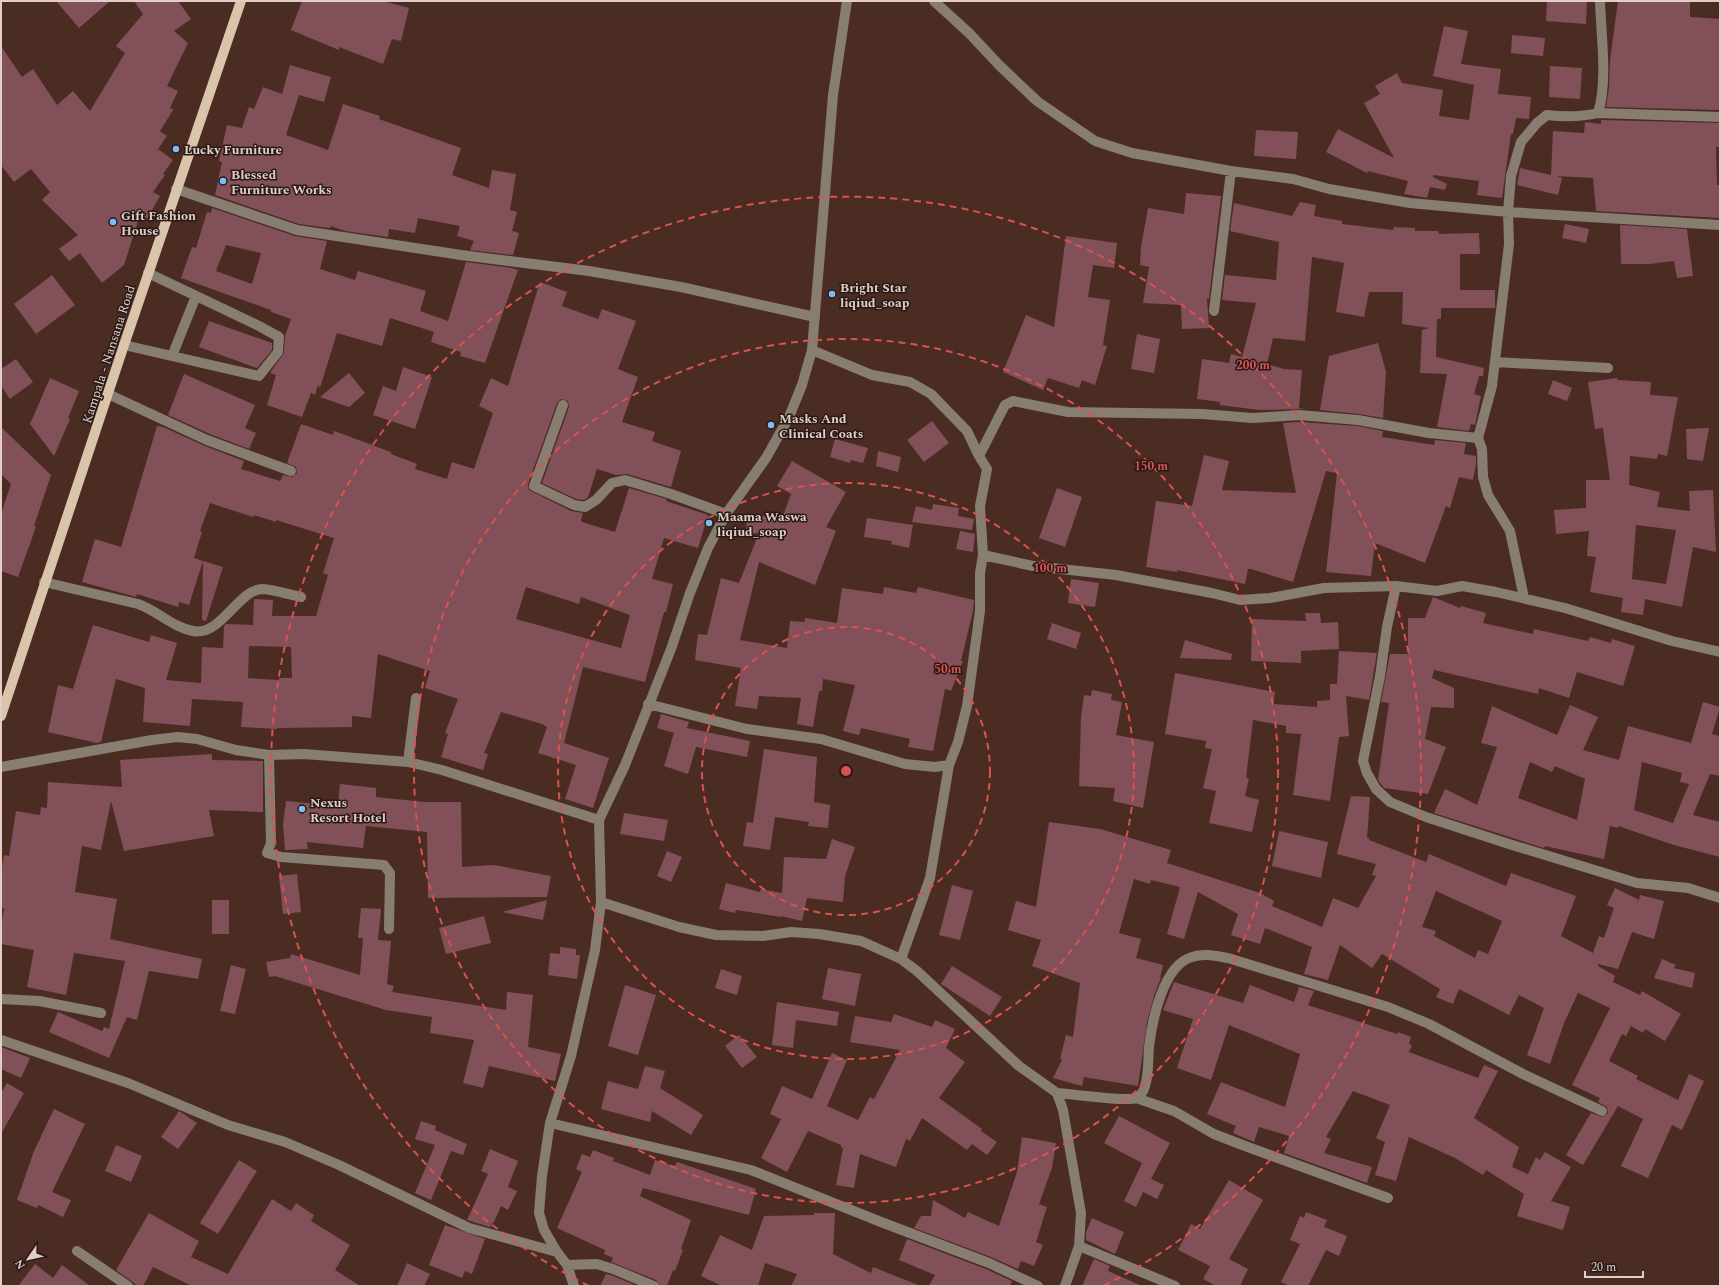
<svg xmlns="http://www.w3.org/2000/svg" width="1721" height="1287" font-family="Spectral,serif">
	<rect width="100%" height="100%" fill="#4b2c23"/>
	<!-- building -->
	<path fill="#825059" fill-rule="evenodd" d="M56,1H110L79,28Z
		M134,1H178L191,19L174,31L188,43L167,86L178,91L170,108L173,110L160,131L167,136L158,149L173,160L163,174L165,175L153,192L160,196L147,219L140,215L124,265L102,283L80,253L69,261L59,249L78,235L42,200L50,192L31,169L14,182L1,165V46L22,77L33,69L57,105L73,91L90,111L125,53L116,46L143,14Z
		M302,1H383L409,8L401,41L392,39L383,64L339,47V50L291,30Z
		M1547,1H1587L1586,24L1546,21Z
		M1618,1H1690V17L1720,19V110L1606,107L1609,87L1610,60Z
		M1444,26L1468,31L1461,64L1501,69L1498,94L1531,97L1529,119L1516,118L1513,134H1511L1502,198L1477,195L1479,181L1433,175V177L1447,184L1445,190L1430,187L1427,198L1404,194L1408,181L1368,171L1367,173L1326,152L1338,129L1394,158L1364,103L1380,94L1375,86L1397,73L1402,83L1443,90L1439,116L1469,120L1474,85L1433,76Z
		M1512,35L1545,38L1543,56L1511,53Z
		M290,65L331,77L324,102L299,95L286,135L328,150L343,104L380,116L379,119L461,148L452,175L489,188L492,170L516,174L510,210L517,212L512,231L519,233L513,255L470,250L474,241L457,236L460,226L418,218L415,233L389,229L388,237L345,231L331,226L330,228L299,224L215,195L222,162L219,161L227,125L242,128L249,107L254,109L263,87L282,94Z
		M1550,66L1582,68L1580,99L1549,97Z
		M1601,120L1720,123V147H1716L1717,185H1720V218L1596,211L1593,178L1557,176L1562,178L1558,195L1517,185L1520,168L1551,175L1553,131L1584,133L1585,122L1601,124Z
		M1256,130L1298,132L1296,159L1254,156Z
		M1186,193L1221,196L1209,299H1207L1209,328L1182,329L1181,305L1143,303L1149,267L1140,265L1141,247L1148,208L1184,214Z
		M1300,202L1316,205L1314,216L1342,221V224L1393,230L1394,227L1415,228V231H1438L1439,234L1479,233L1480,254H1460V290H1495V308H1441V319H1437L1436,357L1484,368L1483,376H1479L1474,394L1481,396L1477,415L1475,425L1471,424L1469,431L1437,427L1447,374L1420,373L1422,330L1429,328L1402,324L1403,292H1369L1364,317L1336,312L1344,263L1312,257L1305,341L1273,338L1267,364L1284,369L1302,370L1299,408L1304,409L1259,410L1220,405V402L1197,399L1202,359L1229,363L1231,354L1242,357L1256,303L1222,300L1225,275L1276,280L1279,242L1230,231L1234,203L1292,216Z
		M212,208L295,236L327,241L320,269L355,280L358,271L426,291L420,311L448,321L466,262L511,268L518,270L485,363L460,356L461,352L431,342L434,332L390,318L382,346L337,333L320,388L318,385L315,395L311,393L302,417L267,405L276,375L270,373L284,353L285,336L291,319L271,312V310L181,278L192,247L196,248L207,212L211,213ZM226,245L261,253L252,284L216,271Z
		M1565,224L1589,229L1586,243L1562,238Z
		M1620,225L1687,229L1693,276L1677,278L1674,261L1649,264H1621Z
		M1066,236L1117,243L1114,268L1093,265L1088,297L1110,300L1103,345L1107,346L1095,385L1082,380L1079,388L1048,378L1043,390L1003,372L1026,315L1054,327Z
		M52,275L75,305L36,334L14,304Z
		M540,282L567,292L562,306L598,319L602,309L636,321L618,369L638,377L622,422L655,432L652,441L681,451L671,487L627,474L616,475L597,469L588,497L584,500L576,499L542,483L569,407L568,401L561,399L557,403L528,484L529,490L571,511L583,513L581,520L582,522L615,532L629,488L667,499L666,501L708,515L698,548L664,538L652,579L673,584L666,612H664L645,682L583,667L564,743L609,758L593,808L565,799L576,765L538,753L547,727L542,724L501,712L484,753L488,754L483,770L441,757L448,734L445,733L458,699L425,688L430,671L378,654L371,718L352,716V727L277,728V729L241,727L243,702L192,699L190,726L143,722L145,688L116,679L101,742L97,743L48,732L58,685L73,689L93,625L149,642L151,635L177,643L166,680L201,683L202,647L223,648L224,626L226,624L253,625L254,599L273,600L272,616H316L328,575L323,573L334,538L276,520V522L254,515L253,517L210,503L200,531L202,532L194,558L203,561L189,605L179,602L178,607L137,594L136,597L82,582L95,539L121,547L157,426L163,427L205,446L244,461L241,469L280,481L283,475L292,477L297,473L296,467L287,463L301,424L333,435L334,431L391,452V454L417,464L415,469L447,479L452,462L474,469L493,413L479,406L491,378L508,386ZM526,587L579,604L581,597L630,615L621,648L516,619ZM249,646L291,647L292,678H279V680L248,678Z
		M209,321L272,343V350L257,368L199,347Z
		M1137,334L1160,339L1154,373L1131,369Z
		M1378,343L1386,372L1383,418L1359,414L1320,410L1329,356Z
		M16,359L33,382L10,399L1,386V369Z
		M403,367L432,377L415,429L373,415L383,386L396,391Z
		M349,373L365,393L349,407L320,397Z
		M184,374L255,405L245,428L256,433L249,449L210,434L168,415Z
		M50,378L79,391L68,418L70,419L54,456L30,424Z
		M1617,378L1618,380L1651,382L1650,395L1678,397L1667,456L1658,454L1657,459L1630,456L1629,485L1660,492L1657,507L1690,511L1689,491L1713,490L1716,552L1693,547L1682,607L1645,599L1643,615L1621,612L1623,598L1590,592L1596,557L1587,556L1589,531L1556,534L1554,510L1586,508V480H1610L1603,428L1595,429L1588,382ZM1636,525L1676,530L1666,584L1632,579Z
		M1553,380L1572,388L1567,401L1548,394Z
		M932,421L949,443L924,462L907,440Z
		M1299,422L1357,426L1383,431L1382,437L1434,445L1435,440L1466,443L1464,454L1476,456V464L1473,480L1459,477L1450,508L1446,506L1425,563L1375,543L1371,576L1326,572L1337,473L1326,471L1293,582L1251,569H1248L1245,584L1177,570V572L1146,567L1156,501L1192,506L1204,455L1229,461L1222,490L1296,493L1283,423Z
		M1,427L51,475L34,526L36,527L18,577L1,571V514L11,484L1,474Z
		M1709,428L1703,461L1687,459L1686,429Z
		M835,439L868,448L863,463L851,460L850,463L830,457Z
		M878,451L901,457L898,472L876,466Z
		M792,461L846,492L826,527L836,531L815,585L759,562L740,640L787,648L790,621L805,622V618L837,623L842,588L883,594L884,587L916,593L918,587L974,600L973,611L961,661H963L951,691L945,689L933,751L908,747L910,739L861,728L859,735L843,731L855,685L823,679L822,691H819L813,727L797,724L801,698L759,696L757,709L735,706L741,668L695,660L698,634L707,635L721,578L739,583L759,533L746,534L747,517L783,516L791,494L777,486Z
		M1057,488L1082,497L1065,547L1039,538Z
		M933,504L959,508L958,516L974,519L972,530L912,522L916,506L932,510Z
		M867,518L913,525L909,548L891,544L892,541L864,537Z
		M960,531L975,534L973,552L956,549Z
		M203,561L223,567L206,621L202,620Z
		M1071,579L1099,583L1095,607L1068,603Z
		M1433,597L1460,608L1461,606L1486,613L1483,623L1533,634L1534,629L1588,641L1590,637L1611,643L1612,639L1635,646L1623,686L1577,672L1569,698L1539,688L1538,694L1434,670L1432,678L1454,688V708L1431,707L1425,739L1446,747L1428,794L1384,788L1378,780L1389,703L1381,702L1390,654H1408V618H1425Z
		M1305,613H1320L1321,623L1338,622L1339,649L1301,651V663L1251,661L1252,619L1306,621Z
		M1052,623L1081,633L1076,649L1047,639Z
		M1185,640L1232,654L1231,660L1180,658Z
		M1339,651L1377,653L1369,700L1346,696L1349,736L1339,737L1330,801L1293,795L1301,734L1286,733V726L1253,720L1246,778H1249L1245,796L1259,800L1252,832L1209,823L1216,791L1203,788L1212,749L1205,748L1206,741L1165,734L1175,673L1275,692L1273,704L1317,707V701L1330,700V684H1337Z
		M1092,690L1112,694L1111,700L1122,702L1116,735L1154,742L1143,808L1113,801L1115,788L1079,786L1081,717L1084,695L1091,696Z
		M1703,702L1720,707L1712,734L1720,736V776L1710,774L1693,815L1720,822V857L1674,845L1618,826V828L1610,826L1604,859L1545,846L1544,848L1434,813L1445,789L1477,805L1497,747L1481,743L1492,706L1557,735L1570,705L1598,717L1583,750L1619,760L1628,726L1691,743ZM1530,762L1552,772L1555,766L1585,779L1577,820L1518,798ZM1642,762L1682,773L1680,782L1689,784L1673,823L1634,810Z
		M661,714L689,722L687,728L750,741L747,757L696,747L688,774L664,766L674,733L657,728Z
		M764,749L817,757L814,802L830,805L828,828L808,826L809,822L775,817L770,850L743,846L747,822L753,823Z
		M212,754V760L263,761V812L209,810L214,836L124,851L111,801L101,850L82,846L75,892L117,899L110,939L202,959L198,979L149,971L137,1020L127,1017L109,1058L49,1032L58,1012L102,1031L104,1027L109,1029L125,961L74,953L66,995L27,987L34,950L1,944V928L4,908H1V872L4,855L9,856L16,811L40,815L41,807L47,808L48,782L122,787L120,760Z
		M340,784L376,788V797L425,802H461L462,867L494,865L551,876L547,897L428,898L427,832L366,826L363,848L307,842L308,849L285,850L283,824L286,801L338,806Z
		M1351,796L1370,797L1367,838H1369V840L1426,862L1429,854L1506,886L1511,873L1576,896L1561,936L1593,953L1599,936L1604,938L1614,908L1607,905L1615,888L1639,900L1640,895L1664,901L1654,939L1632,932L1618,969L1598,964V966L1615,976L1613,982L1640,995L1642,991L1681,1014L1665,1041L1645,1029L1643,1033L1631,1026L1626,1036L1622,1034L1609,1061L1638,1076L1636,1079L1678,1100L1689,1074L1704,1081L1682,1130L1672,1125L1648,1178L1621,1166L1643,1119L1618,1106L1583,1165L1566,1155L1591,1113L1602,1117L1608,1113L1607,1107L1598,1102L1600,1098L1572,1085L1610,1008L1578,993L1564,1023L1550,1064L1527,1055L1544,1008L1519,995L1509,1015L1459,989L1453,1004L1436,997L1440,989L1382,954L1372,968L1340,945L1328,980L1304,974L1312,947L1265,928L1260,944L1231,935L1238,914L1198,892L1184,939L1167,934L1180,887L1151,880L1150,884L1134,879L1119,933L1141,939L1136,958L1163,965L1160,978H1161L1155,993L1147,1022L1138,1086L1084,1077L1082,1086L1053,1078L1062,1060L1060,1059L1066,1035L1073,1037L1080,983L1032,966L1041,940L1008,930L1016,901L1036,907L1049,822L1100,829L1171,850L1167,863L1260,893L1274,901L1272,906L1322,927L1333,898L1358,908L1376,876L1372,875L1376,864L1337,854ZM1436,891L1502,921L1488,954L1478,950L1475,958L1434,936L1436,931L1422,927Z
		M624,813L668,820L664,841L620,834Z
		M1279,831L1328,842L1321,878L1272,866Z
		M832,839L855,847L845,876L843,902L807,898L802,921L781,916V917L736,910L735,913L719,909L726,883L760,892L761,889L782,893L784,857L826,859Z
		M667,851L682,857L671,882L657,876Z
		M297,874L301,912L283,914L279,876Z
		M952,885L973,891L960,940L939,935Z
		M212,900H229V934H212Z
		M547,900L543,920L502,912Z
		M361,908L381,909L378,940L391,941L387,984L394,986L392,992L506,1010L507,992L533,995L528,1047L561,1054L555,1081L489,1066L483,1088L463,1083L474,1040L430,1033L432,1017L386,1010L275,976L269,977L266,962L290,958L291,954L360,975L363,938H358Z
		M484,916L491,943L446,954L439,928Z
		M560,947L576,949V955H580L577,979L548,975L550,953L560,954Z
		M1662,959L1676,965L1674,968L1695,973L1692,988L1654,978Z
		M231,965L246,969L235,1014L220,1011Z
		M952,966L1002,997L990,1016L941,984Z
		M828,968L861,974L855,1006L822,999Z
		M721,969L742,976L737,995L715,988Z
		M1174,982L1243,1003L1250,985L1294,1002L1299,987L1314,991L1308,1005L1397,1034L1398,1032L1411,1037L1409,1044L1412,1045L1409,1052L1478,1078L1484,1065L1498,1071L1474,1118L1519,1147L1512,1167L1528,1174L1536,1157L1540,1160L1545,1152L1571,1167L1551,1201L1570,1207L1563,1230L1517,1216L1524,1194L1486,1170L1483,1175L1455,1158L1409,1137L1396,1181L1375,1175L1385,1142L1376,1138L1390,1105L1353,1091L1326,1137L1331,1139L1324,1153L1372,1167L1367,1183L1284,1153L1289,1136L1259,1127L1254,1142L1233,1133L1236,1126L1207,1114L1221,1082L1285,1107L1300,1054L1229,1025L1211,1080L1177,1068L1193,1019L1163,1010Z
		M625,985L656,995L638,1055L608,1046Z
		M777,1002L839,1012L837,1026L796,1020L793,1048L772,1045Z
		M894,1014L932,1027L935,1020L955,1029L946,1048L965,1062L939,1098L982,1129L981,1131L997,1142L987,1155L972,1144L967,1150L922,1118L910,1141L906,1139L896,1167L860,1154L854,1188L836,1185L843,1148L841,1147V1145L808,1131L787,1172L761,1158L781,1119L770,1114L782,1086L812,1099L832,1053L847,1060L827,1106L858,1120L870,1097L874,1099L900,1050L850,1042L855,1016L891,1022Z
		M739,1035L757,1057L742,1068L725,1046Z
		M1,1047L30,1058L21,1078L1,1069Z
		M645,1066L665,1071L660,1088L703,1115L691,1135L652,1111L650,1122L601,1109L608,1081L638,1089Z
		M7,1083L24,1093L1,1134V1093Z
		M54,1109L85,1124L52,1192L71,1200L63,1217L38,1205L37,1208L17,1200L34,1151Z
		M179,1111L197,1123L178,1149L161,1137Z
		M1119,1116L1170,1143L1151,1179L1164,1185L1157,1199L1143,1192L1136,1207L1124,1201L1142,1163L1104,1143Z
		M421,1121L436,1126L435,1130L467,1144L463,1155L451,1151L431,1200L415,1193L435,1145L415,1139Z
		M1022,1137L1056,1143L1052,1168L1039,1204L1047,1207L1036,1242L1043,1245L1034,1266L1021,1261L1018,1269L991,1257L914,1228L921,1216H931L933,1200L965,1218L968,1212L999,1226L1017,1172Z
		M116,1145L142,1156L131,1182L105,1171Z
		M490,1149L518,1161L508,1187L517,1191L508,1210L501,1206L493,1224L492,1223L490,1227L467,1220L488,1174L481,1171Z
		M593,1150L614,1158L613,1161L650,1175L655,1160L675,1166L677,1162L756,1189L749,1215L643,1188L640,1196L691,1220L681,1249L683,1250L675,1271L673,1270L667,1286H660L656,1280L611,1262L613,1258L604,1254L605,1250L557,1228L582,1172L576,1169L582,1154L590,1157Z
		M239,1160L257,1171L218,1234L200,1223Z
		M1229,1180L1263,1200L1229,1259L1248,1269L1240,1286H1216L1203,1279L1210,1266L1178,1250L1191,1224L1200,1229Z
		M272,1199L291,1211L296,1203L314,1215L311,1221L350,1245L335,1270L360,1286H192L153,1267L143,1286H138L116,1270L149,1213L199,1241L191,1257L228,1274Z
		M1306,1212L1327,1220L1324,1227L1347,1236L1339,1256L1326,1250L1308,1286H1290L1281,1282L1300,1244L1290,1240L1300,1216L1304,1218Z
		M814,1213H835L833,1254L871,1273L873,1267L918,1285V1286H791L797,1274L765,1263L758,1286H722L701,1276L720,1235L752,1250L764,1216L814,1215Z
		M1092,1218L1124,1232L1115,1254L1086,1240V1232Z
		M445,1225L485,1239L472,1274L465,1271L462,1278L429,1265Z
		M907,1239L986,1269L1012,1281L1010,1286H929L935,1275L899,1260Z
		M1094,1259L1110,1266L1108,1271L1142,1286H1082Z
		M407,1263L430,1274L424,1286H397Z
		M35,1264L53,1278L62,1265L90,1286H18Z
		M606,1274L611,1275L637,1286H600Z"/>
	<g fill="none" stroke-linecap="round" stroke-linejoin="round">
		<!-- minor -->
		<path stroke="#887d71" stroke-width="10" d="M934,1L969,33L999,65L1037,101L1095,141L1132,153L1231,171L1293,179L1329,189L1410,203L1508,212L1720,225
			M1598,113L1720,117
			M176,189L297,230L461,255L589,271L681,287L815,317
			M1214,311L1231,171
			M124,345L259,376L278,352L279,337L259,326L148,273
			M812,350L872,375L910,382L931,394L967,431L979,456L987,469L980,506L983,555L1033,566L1116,575L1212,593L1240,600L1270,598L1324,588L1396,586L1437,591L1462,586L1496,592L1565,608L1672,641L1720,652
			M172,356L196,296
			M1495,362L1608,368
			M108,394L207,440L291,471
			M563,405L534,486L574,505L585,507L596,500L612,483L625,480L671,494L726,514
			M979,456L1005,405L1013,401L1068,412L1202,414L1253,418L1299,415L1358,420L1429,433L1478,438
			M44,582L138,604C158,611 172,627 193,631C220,637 238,590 262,589C271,589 291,595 301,597
			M1396,586L1387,627L1380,676L1363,761L1367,773L1376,789L1390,802L1426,817L1509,844L1637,883L1688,888L1720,898
			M1524,598L1510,531L1488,495L1483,477L1482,449L1478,438L1492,386L1509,244L1508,212L1511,176L1521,142L1537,123L1547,115C1564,117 1581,117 1598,113C1608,81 1601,35 1600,1
			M648,704L747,729L821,739L905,764L935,767L949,765L958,742L967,706L980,611V573L983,555
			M269,755L271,843L267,853L281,857L384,865L390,873L389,929
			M408,762L416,698
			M1,767L152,740L178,737L197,739L236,750L269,755L304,754L408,762L442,770L599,820
			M601,902L679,927L716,935L763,936L791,932L819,934L861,941L901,959L917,971L1019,1066L1057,1093L1063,1110L1081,1213L1079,1246L1065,1286
			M901,959L930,878L949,765
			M1,999L39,1001L101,1013
			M1,1040L128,1083L228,1125L285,1142L339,1165L469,1228L557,1252
			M1057,1093C1071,1094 1126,1102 1136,1098C1140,1096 1144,1091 1145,1086C1149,1074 1148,1059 1149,1047C1152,1021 1163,965 1192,957C1204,953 1216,956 1228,958L1388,1007L1429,1024L1523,1074L1602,1111
			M1136,1098L1174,1111L1214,1134L1245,1146L1388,1198
			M550,1123L751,1170L881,1222L989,1263L1038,1286
			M1079,1246L1175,1286
			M77,1251L128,1286
			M567,1265L597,1264L613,1269L654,1286
			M574,1286L567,1265L557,1252L544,1230L539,1213L542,1176L550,1123L571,1056L595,950L601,902L599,820L625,765L671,649L690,593L708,548L726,514L766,458L789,417L802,385L812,350L833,95L847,1"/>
		<!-- major -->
		<path stroke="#dbc4ac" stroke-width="10" d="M1,716L124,345L241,1"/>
	</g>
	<!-- distance rings -->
	<g fill="none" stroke="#d95250" stroke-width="2" stroke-dasharray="7 5">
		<circle cx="846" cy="771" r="144"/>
		<circle cx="846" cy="771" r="288"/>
		<circle cx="846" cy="771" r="432"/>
		<path d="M589 1286A575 575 0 1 1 1103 1286"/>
	</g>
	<!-- markers -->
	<g fill="#7cbef9" stroke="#271915" stroke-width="1.5">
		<circle cx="176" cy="149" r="4"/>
		<circle cx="223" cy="181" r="4"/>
		<circle cx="113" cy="222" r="4"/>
		<circle cx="832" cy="294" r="4"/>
		<circle cx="771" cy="425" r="4"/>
		<circle cx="709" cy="523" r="4"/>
		<circle cx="302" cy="809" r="4"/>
	</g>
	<g text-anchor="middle" stroke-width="3" stroke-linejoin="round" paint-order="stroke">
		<!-- poi labels -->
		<g font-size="13" font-weight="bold" fill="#e2cec7" stroke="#271915" text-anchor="start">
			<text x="184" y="154">Lucky Furniture</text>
			<text x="231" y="179">Blessed<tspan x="231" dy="15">Furniture Works</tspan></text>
			<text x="121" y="220">Gift Fashion<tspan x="121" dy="15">House</tspan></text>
			<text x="840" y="292">Bright Star<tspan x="840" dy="15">liqiud_soap</tspan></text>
			<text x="779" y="423">Masks And<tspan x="779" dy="15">Clinical Coats</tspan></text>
			<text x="717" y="521">Maama Waswa<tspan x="717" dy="15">liqiud_soap</tspan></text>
			<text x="310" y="807">Nexus<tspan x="310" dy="15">Resort Hotel</tspan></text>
		</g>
		<!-- street labels -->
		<g font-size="13" fill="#e2cec7" stroke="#271915">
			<text transform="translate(108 354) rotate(-72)" y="5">Kampala - Nansana Road</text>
		</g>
	</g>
	<circle cx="846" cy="771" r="6" fill="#d95250" stroke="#271915" stroke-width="2"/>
	<g font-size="12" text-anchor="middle" font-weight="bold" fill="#d95250" stroke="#271915" stroke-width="3" stroke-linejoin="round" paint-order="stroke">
		<text x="1253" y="369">200 m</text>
		<text x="1151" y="470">150 m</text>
		<text x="1050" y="572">100 m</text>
		<text x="948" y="673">50 m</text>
	</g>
	<!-- border -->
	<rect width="1721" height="1287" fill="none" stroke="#e2cec7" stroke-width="4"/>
	<!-- north arrow -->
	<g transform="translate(28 1259) rotate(236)" stroke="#271915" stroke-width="3" paint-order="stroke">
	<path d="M0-3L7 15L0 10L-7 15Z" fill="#e2cec7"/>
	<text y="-6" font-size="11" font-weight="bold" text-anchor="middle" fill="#e2cec7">N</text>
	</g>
	<!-- scale -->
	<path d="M1585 1271v6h58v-6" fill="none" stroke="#e2cec7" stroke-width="2"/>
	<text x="1591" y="1271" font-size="12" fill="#e2cec7" stroke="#271915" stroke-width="3" paint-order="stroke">20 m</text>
</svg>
